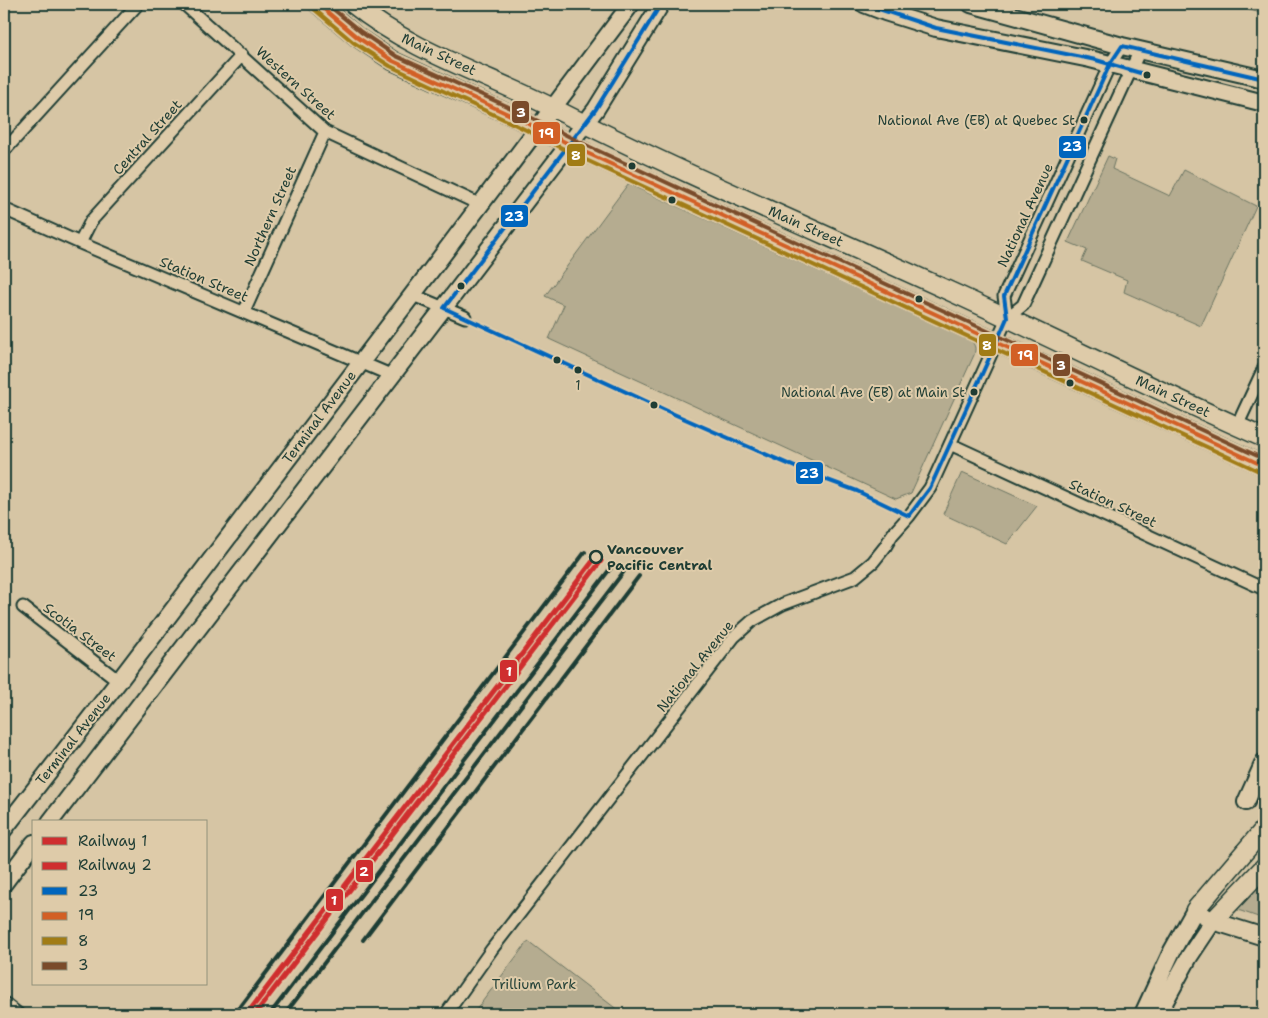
<svg xmlns="http://www.w3.org/2000/svg" width="1268" height="1018" font-family="'Shantell Sans',sans-serif">
	<rect width="100%" height="100%" fill="#d6c5a4"/>
	<filter id="ink" filterUnits="userSpaceOnUse"><feTurbulence type="fractalNoise" baseFrequency=".02" numOctaves="2"/><feDisplacementMap in="SourceGraphic" scale="10" xChannelSelector="R" yChannelSelector="G"/><feConvolveMatrix kernelMatrix="1 2 1 2 8 2 1 2 1" color-interpolation-filters="sRGB"/></filter>
	<g filter="url(#ink)">
		<!-- green -->
		<path fill="#b5ac90" stroke="#6a7462" d="M1229,4H1264V14Z
			M1108,156L1115,159L1112,169L1170,196L1184,170L1256,206L1201,326L1124,292L1127,280L1082,261L1087,250L1068,242Z
			M628,184L971,341C975,345 976,348 974,355L911,493L896,499L549,339L564,305L545,296Z
			M962,472L1037,506L1007,544L943,514Z
			M1264,882V919L1235,909Z
			M528,941L623,1014H473Z"/>
		<g fill="none" stroke-linecap="round" stroke-linejoin="round">
			<defs>
				<path id="street" d="M184,4L325,132L481,205
					M4,151L138,4
					M4,209L80,243L393,376
					M80,243L91,221L242,55
					M413,295L465,317
					M244,312L325,132
					M1007,318L1023,305L1140,50
					M1237,426L1264,368
					M950,444L1264,589
					M23,607L119,681
					M4,1003L18,1014
					M446,1014L492,949L734,637L752,621L783,604L855,577L873,562L885,547L892,535L909,516L930,488L987,363L1007,318L1004,296L1110,64L1122,46"/>
				<path id="secondary" d="M864,4L885,12L936,28L1090,59L1264,103
					M971,4L1122,46L1264,79
					M1246,802L1264,762
					M50,822L596,109L661,4
					M4,829L119,681L432,269L631,4
					M4,883L34,843
					M1143,1014L1172,951L1195,910L1213,921L1264,937
					M1158,1014L1189,957L1213,921"/>
				<path id="primary" d="M318,4L357,37L393,61L519,119L587,153L1264,466
					M353,4C412,52 488,75 555,109C683,174 816,230 947,290C1053,338 1157,391 1264,438
					M1195,910L1264,829
					M1213,921L1264,867"/>
			</defs>
			<!-- street casing -->
			<use href="#street" stroke="#1f3d34" stroke-width="15"/>
			<!-- secondary casing -->
			<use href="#secondary" stroke="#1f3d34" stroke-width="20"/>
			<!-- primary casing -->
			<use href="#primary" stroke="#1f3d34" stroke-width="21"/>
			<!-- street -->
			<use href="#street" stroke="#decba9" stroke-width="11"/>
			<!-- secondary -->
			<use href="#secondary" stroke="#decba9" stroke-width="16"/>
			<!-- primary -->
			<use href="#primary" stroke="#decba9" stroke-width="18"/>
			<!-- rail -->
			<path stroke="#1f3d34" stroke-width="4" d="M363,940L639,576
				M235,1014L585,552
				M270,1014L613,565
				M285,1014L625,570"/>
			<defs>
				<path id="bus-1" d="M661,4L596,109L444,308L676,415L811,474L857,491L909,516L930,488L997,341L1007,318L1004,296L1110,64L1122,46L1264,79
					M864,4L936,28L1096,60L1147,75"/>
				<path id="bus-2" d="M318,4L357,37L393,61L519,119L587,153L1264,466"/>
				<path id="bus-3" d="M314,9L353,42L390,66L516,125L584,159L1261,472"/>
				<path id="bus-4" d="M327,4L361,32L396,56L522,113L590,147L1264,459"/>
			</defs>
			<!-- bus-1 casing -->
			<use href="#bus-1" stroke="#decba9" stroke-width="8"/>
			<!-- bus-2 casing -->
			<use href="#bus-2" stroke="#decba9" stroke-width="8"/>
			<!-- bus-3 casing -->
			<use href="#bus-3" stroke="#decba9" stroke-width="8"/>
			<!-- bus-4 casing -->
			<use href="#bus-4" stroke="#decba9" stroke-width="8"/>
			<!-- bus-1 -->
			<use href="#bus-1" stroke="#0065bd" stroke-width="4"/>
			<!-- bus-2 -->
			<use href="#bus-2" stroke="#d25f25" stroke-width="4"/>
			<!-- bus-3 -->
			<use href="#bus-3" stroke="#a17c15" stroke-width="4"/>
			<!-- bus-4 -->
			<use href="#bus-4" stroke="#7a4b2a" stroke-width="4"/>
			<defs>
				<path id="rail-1" d="M247,1014L596,557"/>
				<path id="rail-2" d="M255,1014L601,561"/>
			</defs>
			<!-- rail-1 casing -->
			<use href="#rail-1" stroke="#decba9" stroke-width="9"/>
			<!-- rail-2 casing -->
			<use href="#rail-2" stroke="#decba9" stroke-width="9"/>
			<!-- rail-1 -->
			<use href="#rail-1" stroke="#cf2e2f" stroke-width="5"/>
			<!-- rail-2 -->
			<use href="#rail-2" stroke="#cf2e2f" stroke-width="5"/>
		</g>
	</g>
	<!-- markers -->
	<g fill="#1f3d34" stroke="#decba9" stroke-width="2">
		<circle cx="1147" cy="75" r="4.5"/>
		<circle cx="1084" cy="120" r="4.5"/>
		<circle cx="632" cy="166" r="4.5"/>
		<circle cx="672" cy="200" r="4.5"/>
		<circle cx="461" cy="286" r="4.5"/>
		<circle cx="919" cy="299" r="4.5"/>
		<circle cx="557" cy="360" r="4.5"/>
		<circle cx="578" cy="370" r="4.5"/>
		<circle cx="1070" cy="383" r="4.5"/>
		<circle cx="974" cy="392" r="4.5"/>
		<circle cx="654" cy="405" r="4.5"/>
	</g>
	<circle fill="#decba9" stroke="#1f3d34" stroke-width="2.5" cx="596" cy="557" r="6"/>
	<g text-anchor="middle" stroke-width="4" stroke-linejoin="round" paint-order="stroke">
		<!-- bus labels -->
		<g font-size="13" fill="#1f3d34" stroke="#decba9" text-anchor="end">
			<text x="1075" y="125">National Ave (EB) at Quebec St</text>
			<text x="578" y="390" text-anchor="middle">1</text>
			<text x="965" y="397">National Ave (EB) at Main St</text>
		</g>
		<!-- street labels -->
		<g font-size="14" fill="#1f3d34" stroke="#decba9">
			<text transform="translate(439 54) rotate(25)" y="5">Main Street</text>
			<text transform="translate(296 83) rotate(42)" y="5">Western Street</text>
			<text transform="translate(147 137) rotate(-48)" y="5">Central Street</text>
			<text transform="translate(1025 215) rotate(-65)" y="5">National Avenue</text>
			<text transform="translate(270 216) rotate(-66)" y="5">Northern Street</text>
			<text transform="translate(806 226) rotate(24)" y="5">Main Street</text>
			<text transform="translate(204 279) rotate(23)" y="5">Station Street</text>
			<text transform="translate(1173 396) rotate(25)" y="5">Main Street</text>
			<text transform="translate(319 417) rotate(-53)" y="5">Terminal Avenue</text>
			<text transform="translate(1113 503) rotate(25)" y="5">Station Street</text>
			<text transform="translate(80 632) rotate(37)" y="5">Scotia Street</text>
			<text transform="translate(695 666) rotate(-51)" y="5">National Avenue</text>
			<text transform="translate(73 739) rotate(-52)" y="5">Terminal Avenue</text>
		</g>
		<!-- stop labels -->
		<g font-size="14" font-weight="bold" fill="#1f3d34" stroke="#decba9" text-anchor="start">
			<text x="607" y="554">Vancouver<tspan x="607" dy="16">Pacific Central</tspan></text>
		</g>
		<!-- park labels -->
		<g font-size="14" fill="#264339" stroke="#decba9">
			<text x="534" y="989">Trillium Park</text>
		</g>
	</g>
	<g stroke="#decba9" stroke-width="2">
		<rect x="511" y="100" width="19" height="24" rx="5" fill="#7a4b2a"/>
		<rect x="532" y="121" width="29" height="24" rx="5" fill="#d25f25"/>
		<rect x="1058" y="135" width="29" height="24" rx="5" fill="#0065bd"/>
		<rect x="566" y="143" width="20" height="24" rx="5" fill="#a17c15"/>
		<rect x="500" y="204" width="29" height="24" rx="5" fill="#0065bd"/>
		<rect x="978" y="333" width="19" height="24" rx="5" fill="#a17c15"/>
		<rect x="1010" y="343" width="29" height="24" rx="5" fill="#d25f25"/>
		<rect x="1052" y="353" width="19" height="24" rx="5" fill="#7a4b2a"/>
		<rect x="795" y="461" width="29" height="24" rx="5" fill="#0065bd"/>
		<rect x="499" y="659" width="19" height="24" rx="5" fill="#cf2e2f"/>
		<rect x="355" y="859" width="19" height="24" rx="5" fill="#cf2e2f"/>
		<rect x="325" y="888" width="19" height="24" rx="5" fill="#cf2e2f"/>
	</g>
	<g font-size="14" text-anchor="middle" font-weight="bold" fill="#fff">
		<text x="521" y="117">3</text>
		<text x="546" y="138">19</text>
		<text x="1072" y="151">23</text>
		<text x="576" y="160">8</text>
		<text x="514" y="221">23</text>
		<text x="987" y="350">8</text>
		<text x="1025" y="360">19</text>
		<text x="1061" y="370">3</text>
		<text x="809" y="478">23</text>
		<text x="509" y="676">1</text>
		<text x="364" y="876">2</text>
		<text x="334" y="905">1</text>
	</g>
	<!-- margin -->
	<rect width="1268" height="1018" fill="none" stroke="#decba9" stroke-width="20"/>
	<rect x="10" y="10" width="1248" height="998" fill="none" stroke="#1f3d34" stroke-width="2" filter="url(#ink)"/>
	<!-- legend -->
	<rect x="32" y="820" width="175" height="165" fill="#decba9" stroke="#92927a"/>
	<rect x="42" y="837" width="25" height="8" fill="#cf2e2f" stroke="#92927a"/>
	<text x="78" y="846" font-size="15" fill="#1f3d34">Railway 1</text>
	<rect x="42" y="862" width="25" height="8" fill="#cf2e2f" stroke="#92927a"/>
	<text x="78" y="870" font-size="15" fill="#1f3d34">Railway 2</text>
	<rect x="42" y="887" width="25" height="8" fill="#0065bd" stroke="#92927a"/>
	<text x="78" y="896" font-size="15" fill="#1f3d34">23</text>
	<rect x="42" y="912" width="25" height="8" fill="#d25f25" stroke="#92927a"/>
	<text x="78" y="920" font-size="15" fill="#1f3d34">19</text>
	<rect x="42" y="937" width="25" height="8" fill="#a17c15" stroke="#92927a"/>
	<text x="78" y="946" font-size="15" fill="#1f3d34">8</text>
	<rect x="42" y="962" width="25" height="8" fill="#7a4b2a" stroke="#92927a"/>
	<text x="78" y="970" font-size="15" fill="#1f3d34">3</text>
</svg>
